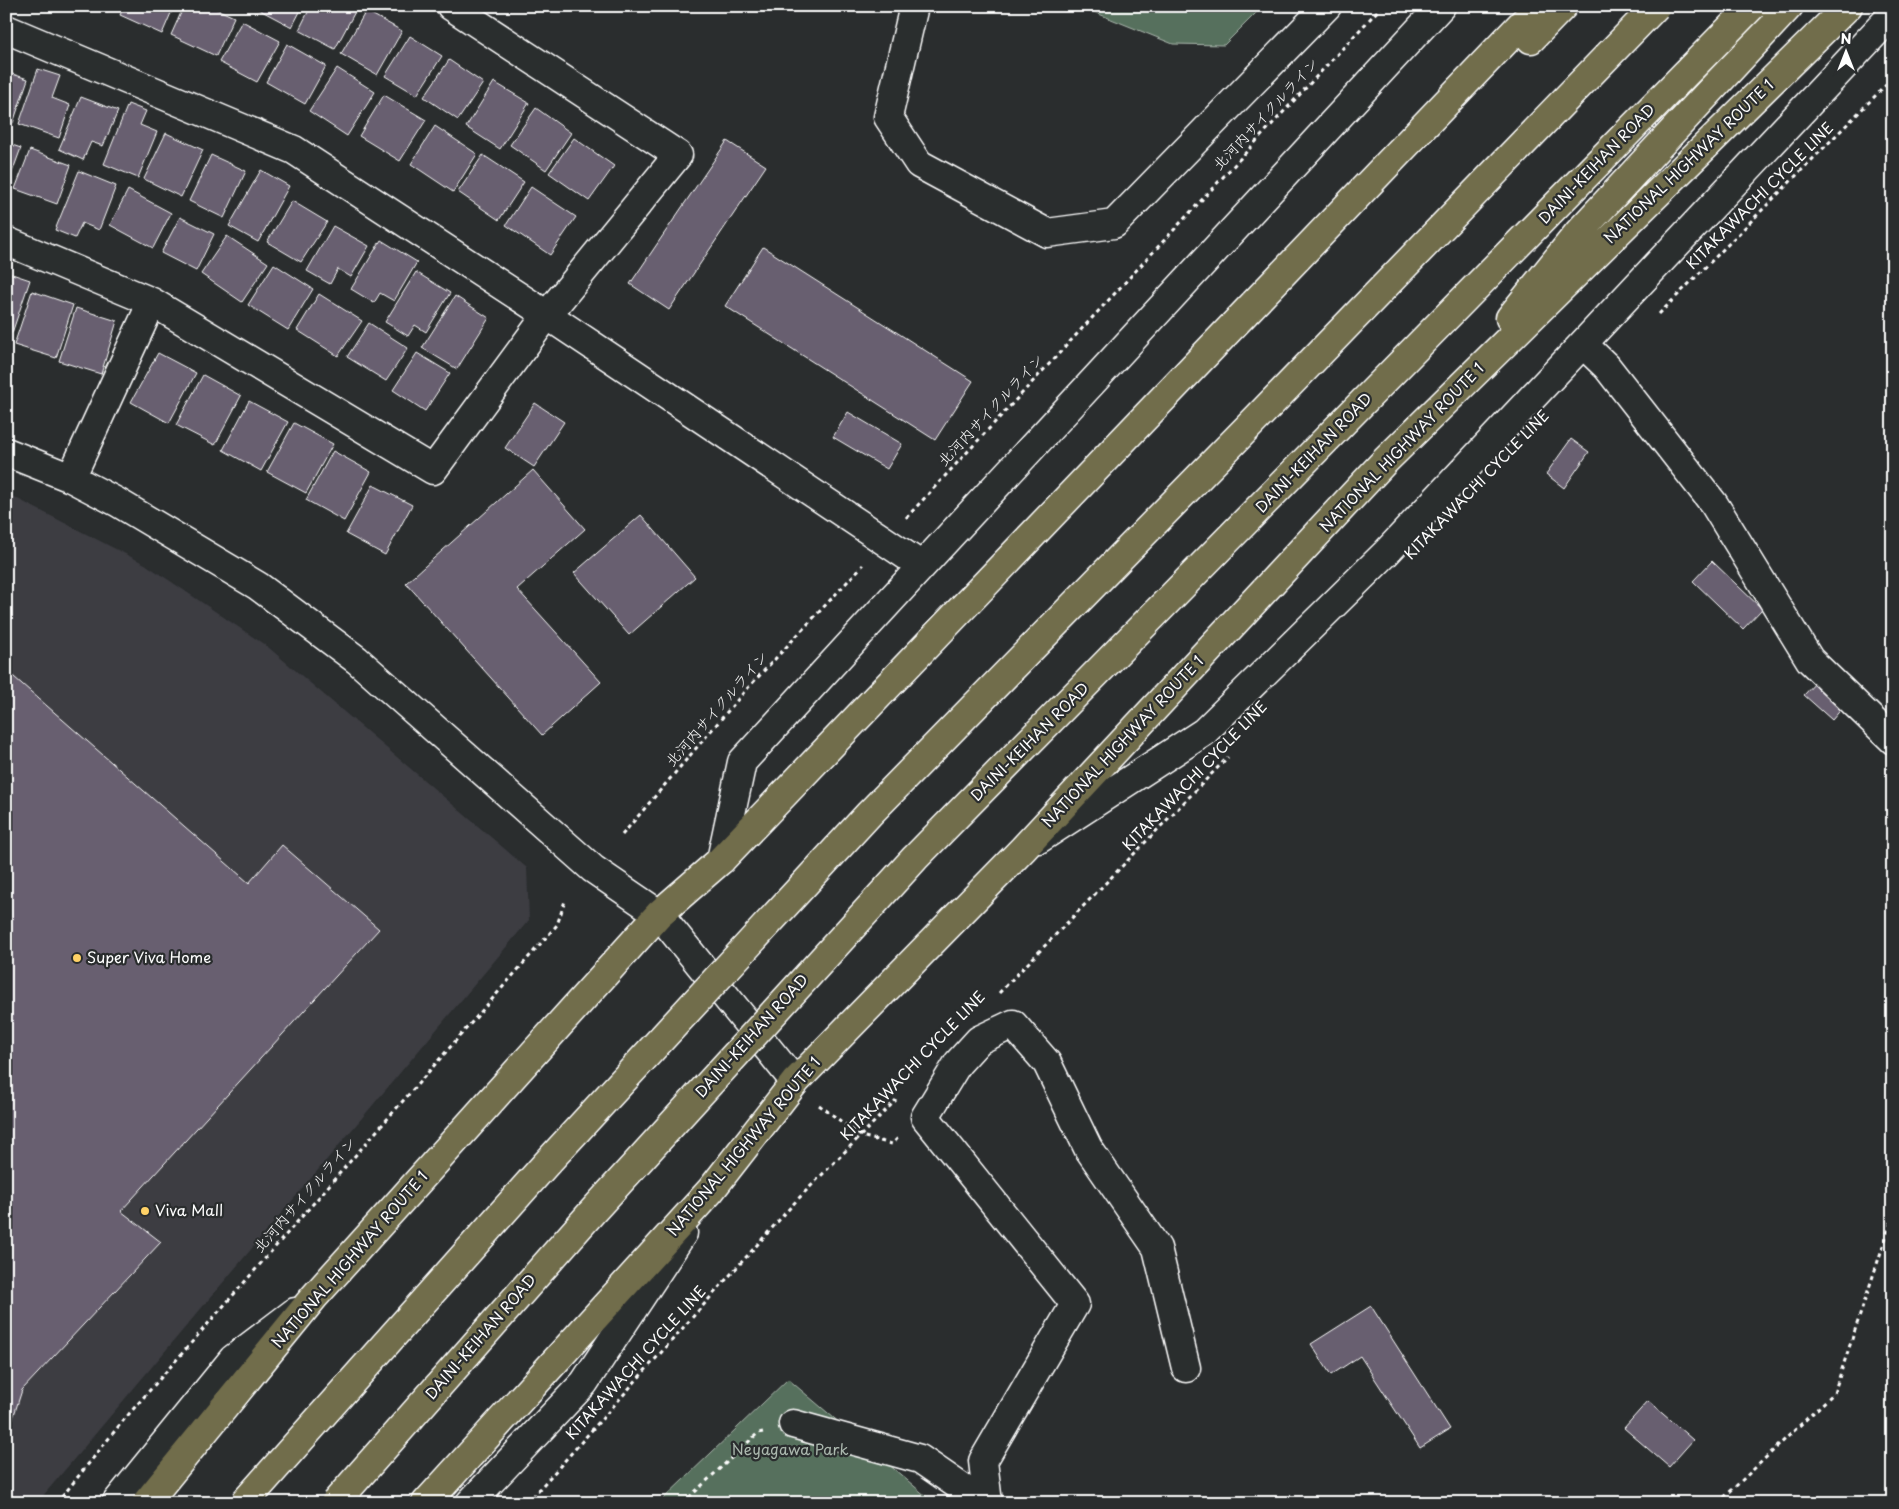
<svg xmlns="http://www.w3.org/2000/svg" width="1899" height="1509" font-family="'Playpen Sans','Klee One',sans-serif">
	<rect width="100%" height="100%" fill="#2a2d2e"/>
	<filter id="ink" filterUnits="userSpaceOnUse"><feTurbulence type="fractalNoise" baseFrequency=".02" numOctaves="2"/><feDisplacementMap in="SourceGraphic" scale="10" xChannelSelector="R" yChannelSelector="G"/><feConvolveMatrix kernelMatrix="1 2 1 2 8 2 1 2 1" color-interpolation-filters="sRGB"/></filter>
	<g filter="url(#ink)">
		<!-- built -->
		<path fill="#3c3c42" d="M6,493L145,564L268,647L527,868L529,920L37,1503H6Z"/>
		<!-- green -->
		<path fill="#57705d" stroke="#abb8ae" d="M1079,6H1263L1224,45L1173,44Z
			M788,1379L934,1503H659Z"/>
		<!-- building -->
		<path fill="#675f6f" stroke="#fff" d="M95,6H110L108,12Z
			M124,6H174L162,34L120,15Z
			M184,6H210L234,17L216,56L171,35Z
			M257,6H303L292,27L256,8Z
			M311,6H358L335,49L299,30Z
			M366,11L402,31L377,75L341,54Z
			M242,21L280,41L257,82L219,62Z
			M410,36L442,56L417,95L385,76Z
			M287,44L326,66L305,104L266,82Z
			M449,60L483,83L458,120L424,97Z
			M337,68L375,92L347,136L309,111Z
			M38,69L60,76L52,98L70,105L59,138L19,124Z
			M6,72L28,79L13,123L6,120Z
			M494,82L529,103L500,149L466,127Z
			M384,95L426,120L400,161L359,136Z
			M81,97L118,111L103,146L91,142L83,160L59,149Z
			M128,104L146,111L140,125L157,132L138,178L104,164Z
			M536,108L571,133L546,170L510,145Z
			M435,126L477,154L453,192L411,164Z
			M166,133L203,150L181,197L144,179Z
			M574,138L614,166L589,201L549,173Z
			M727,141L766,166L669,310L630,284Z
			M6,143L21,148L6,189Z
			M30,150L71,165L57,204L15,189Z
			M211,155L246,171L224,218L189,201Z
			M483,155L524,182L499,220L458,192Z
			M261,170L289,186L258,242L229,226Z
			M79,171L116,186L99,230L82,223L75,238L55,230Z
			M531,187L576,217L550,255L506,225Z
			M128,190L171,213L153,248L110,225Z
			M292,201L327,222L301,262L267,242Z
			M180,217L214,234L196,271L161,253Z
			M333,226L369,246L351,277L338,269L330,284L307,271Z
			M227,236L268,263L242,302L201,274Z
			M381,240L417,262L394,301L380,293L374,303L351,289Z
			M763,247L973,381L935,440L725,306Z
			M274,264L313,289L288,330L248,305Z
			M6,272L30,280L12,333L6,331Z
			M416,272L450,293L426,332L415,325L408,336L385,322Z
			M32,291L73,305L56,358L14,345Z
			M319,294L362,321L338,356L297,330Z
			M455,296L489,318L457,369L422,348Z
			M76,308L117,321L101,374L59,361Z
			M369,323L408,348L386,381L347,357Z
			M158,353L196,373L169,423L131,402Z
			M417,353L450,373L425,411L393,390Z
			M203,375L241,396L215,445L176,425Z
			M249,401L288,422L261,471L223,450Z
			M535,403L564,422L534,467L505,448Z
			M848,412L902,444L887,469L833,437Z
			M294,423L333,444L306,493L267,472Z
			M1571,439L1589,452L1564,488L1546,474Z
			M333,451L371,472L344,521L306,500Z
			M533,470L585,529L517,589L601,682L542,735L406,583Z
			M373,485L412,505L385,555L346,534Z
			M641,515L695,577L629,635L574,573Z
			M1712,561L1762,609L1743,629L1693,581Z
			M6,670L249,883L282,845L379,929L121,1211L161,1242L22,1390L6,1440Z
			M1817,681L1844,706L1832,720L1804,695Z
			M1371,1306L1450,1429L1420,1448L1360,1356L1331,1375L1311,1344Z
			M1648,1401L1693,1440L1669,1467L1624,1428Z"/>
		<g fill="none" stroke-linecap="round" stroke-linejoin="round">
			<defs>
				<path id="minor" d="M914,6L888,117L919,164L1047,233L1114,224L1327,6
					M6,29L294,150L547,315L922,566
					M6,241L152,302L71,478
					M152,302L433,470L547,315L678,155L451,6
					M1583,344L1607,367L1714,504L1810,660L1893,740
					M6,452L71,478L117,502L258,586L357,660L593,869L659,914L795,1082
					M1039,839L1204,732L1385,554L1893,14
					M721,860L742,762L922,566L1441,6
					M793,1424L920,1459L984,1503
					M116,1503L233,1359L295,1312
					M470,1503L584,1383L683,1233
					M988,1503L983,1461L1075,1304L925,1117L958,1063L979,1040L1013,1024L1047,1063L1088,1148L1157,1248L1186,1368"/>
				<path id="highway" d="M1531,39L1563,6
					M1510,318L1579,232L1789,6
					M146,1503L314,1297L659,914L721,860L1539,6
					M426,1503L711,1190L795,1082L1023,849L1385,461L1848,6"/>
			</defs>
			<!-- minor casing -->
			<use href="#minor" stroke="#fff" stroke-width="31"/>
			<!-- highway casing -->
			<use href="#highway" stroke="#fff" stroke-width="31"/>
			<!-- path -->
			<path stroke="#fff" stroke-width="3" stroke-dasharray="4 4" stroke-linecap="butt" d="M1659,314L1893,78
				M906,518L1382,6
				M622,835L745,691L863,565
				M999,993L1228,757
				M819,1105L861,1136L892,1144L899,1137
				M57,1503L122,1422L557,925L565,901
				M527,1503L797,1200L896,1100
				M683,1503L758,1433L763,1432
				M1718,1503L1834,1393L1893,1216"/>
			<!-- minor -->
			<use href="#minor" stroke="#2a2d2e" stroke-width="28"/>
			<!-- highway -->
			<use href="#highway" stroke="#716d4b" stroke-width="28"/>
			<defs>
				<path id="highway-bridge" d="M244,1503L545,1165L869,814L1257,418L1656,6
					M335,1503L593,1211L915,858L1752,6"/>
			</defs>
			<!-- highway-bridge casing -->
			<use href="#highway-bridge" stroke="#fff" stroke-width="31" stroke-linecap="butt"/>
			<!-- highway-bridge -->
			<use href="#highway-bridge" stroke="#716d4b" stroke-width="28"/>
		</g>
	</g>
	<!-- markers -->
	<g fill="#ffd166" stroke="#2a2d2e" stroke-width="2">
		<circle cx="77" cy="958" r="5"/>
		<circle cx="145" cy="1211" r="5"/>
	</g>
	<g text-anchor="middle" stroke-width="4.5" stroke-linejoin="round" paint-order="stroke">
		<!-- street labels -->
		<g font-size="15" fill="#fff" stroke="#2a2d2e">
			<text transform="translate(1266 114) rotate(-47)" y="5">北河内サイクルライン</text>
			<text transform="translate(1689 162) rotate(-44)" y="5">NATIONAL HIGHWAY ROUTE 1</text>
			<text transform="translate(1597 164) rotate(-46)" y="5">DAINI-KEIHAN ROAD</text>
			<text transform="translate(1760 196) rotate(-45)" y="5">KITAKAWACHI CYCLE LINE</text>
			<text transform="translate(991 410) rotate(-47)" y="5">北河内サイクルライン</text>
			<text transform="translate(1402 448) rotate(-46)" y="5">NATIONAL HIGHWAY ROUTE 1</text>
			<text transform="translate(1314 453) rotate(-46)" y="5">DAINI-KEIHAN ROAD</text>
			<text transform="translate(1477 485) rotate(-46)" y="5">KITAKAWACHI CYCLE LINE</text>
			<text transform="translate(717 709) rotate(-49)" y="5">北河内サイクルライン</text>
			<text transform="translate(1030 742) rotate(-45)" y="5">DAINI-KEIHAN ROAD</text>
			<text transform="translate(1123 742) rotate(-47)" y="5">NATIONAL HIGHWAY ROUTE 1</text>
			<text transform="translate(1195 776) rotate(-46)" y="5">KITAKAWACHI CYCLE LINE</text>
			<text transform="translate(752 1036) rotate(-48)" y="5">DAINI-KEIHAN ROAD</text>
			<text transform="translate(913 1066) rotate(-46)" y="5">KITAKAWACHI CYCLE LINE</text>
			<text transform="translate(744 1147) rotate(-50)" y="5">NATIONAL HIGHWAY ROUTE 1</text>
			<text transform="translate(305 1195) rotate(-49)" y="5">北河内サイクルライン</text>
			<text transform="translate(350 1260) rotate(-49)" y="5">NATIONAL HIGHWAY ROUTE 1</text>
			<text transform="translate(481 1337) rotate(-49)" y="5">DAINI-KEIHAN ROAD</text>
			<text transform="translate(636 1363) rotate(-48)" y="5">KITAKAWACHI CYCLE LINE</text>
		</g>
		<!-- poi labels -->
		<g font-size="15" fill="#fff" stroke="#2a2d2e" text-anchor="start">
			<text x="87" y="963">Super Viva Home</text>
			<text x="155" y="1216">Viva Mall</text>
		</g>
		<!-- park labels -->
		<g font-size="15" fill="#abb8ae" stroke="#2a2d2e">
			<text x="790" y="1455">Neyagawa Park</text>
		</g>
	</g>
	<!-- margin -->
	<rect width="1899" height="1509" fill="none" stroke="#2a2d2e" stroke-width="25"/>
	<rect x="12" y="12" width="1874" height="1484" fill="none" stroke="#fff" stroke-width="2" filter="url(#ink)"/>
	<!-- north arrow -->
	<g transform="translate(1846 52)" stroke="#2a2d2e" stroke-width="4" paint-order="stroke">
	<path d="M0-4L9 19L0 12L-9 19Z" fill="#ffffff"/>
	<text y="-8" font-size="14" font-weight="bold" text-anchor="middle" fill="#ffffff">N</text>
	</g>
</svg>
